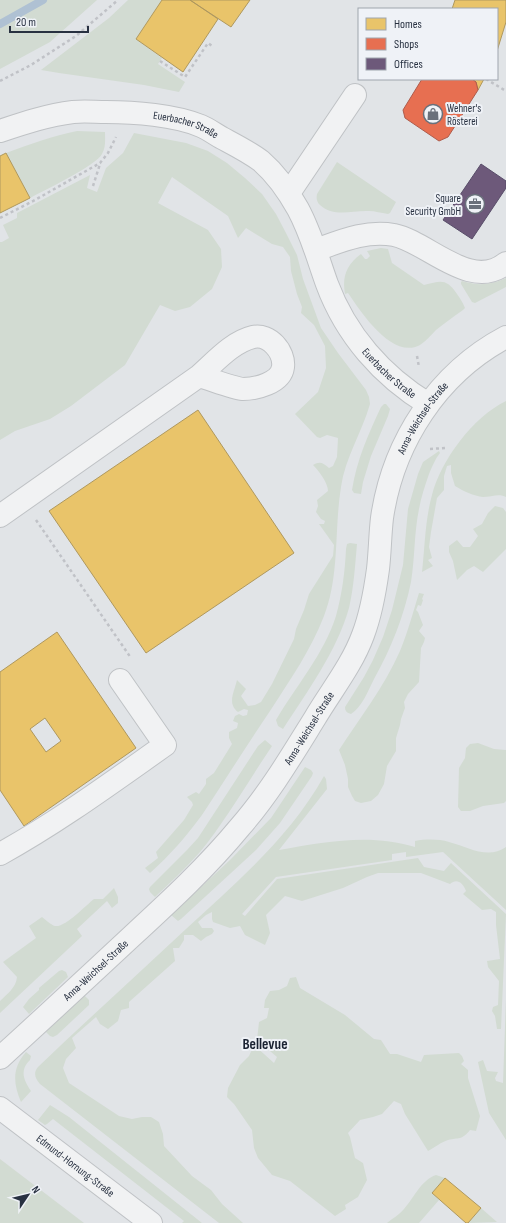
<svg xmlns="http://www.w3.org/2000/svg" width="506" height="1223" font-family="'Sofia Sans Condensed',sans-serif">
	<rect width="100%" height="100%" fill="#e1e4e7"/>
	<!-- green -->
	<path fill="#d2dbd2" d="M0,0H97L50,42L0,69Z
		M128,0H162L136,39L162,58L158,64L185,82L179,92L144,85L59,73L41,70L109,18Z
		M77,131L105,132C105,140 106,147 102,154C97,165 43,191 30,198L6,153C30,144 53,136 77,131Z
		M134,133L186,143L208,151L227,163L245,178L262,194L276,214L286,233L297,255L303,279L321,328L338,353L366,390L369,397L370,404C362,432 345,458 341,487C334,530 340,575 324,616C311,650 290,680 270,711C247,745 225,780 202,815C185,838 171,854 150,873L145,868L158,858L156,852L184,820L193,805L192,802L187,797L196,792L199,794L206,784V779L214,773L232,744L229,738V732L237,728L238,723L233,721L235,716L239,714L243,716L247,715L248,710L244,709L238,712C227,703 234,693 237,680L246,689L241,696L248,706L255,705L261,702L272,684L294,639L296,629L304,610L309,594L333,556L334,545L319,524H324L325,521L321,519L316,512L318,506L317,500L328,491C328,483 319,471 313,465C320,461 323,463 329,468L333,466L337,457L338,438L327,435L320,438L317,437L295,414L318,392L326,368L325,346L314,325L301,313L302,307L297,294L291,271L290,257L283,247L272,244L246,228L238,238L228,216L172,177L158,203L208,230L221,249L222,267L212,289L190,307L175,311L160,305L125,365L71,406L50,419L15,431L0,440V242H2L9,238L3,225L17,218V213L90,175L87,188L97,192L106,168L123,153Z
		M337,162L396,202L390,213L388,214C381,213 375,211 369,211C353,210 334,218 320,205C317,202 316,199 317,194Z
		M381,248L388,249L392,263L424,285C441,281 446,278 457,294C460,298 463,303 465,308L463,310C454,316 445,323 436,330C431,335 426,341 420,345C392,360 361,312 348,293L345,294C342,277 346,265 361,254L365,259H367L370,256L367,251Z
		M506,278V287L475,303L472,302L461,284V282L462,281C478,286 491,285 506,278Z
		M506,401V497C499,493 491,497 483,497C474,496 463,491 455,486L451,473V465L447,466L444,476V490L437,498L431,532L429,547L432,558L428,560L433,566L422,572C425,546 425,520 432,495C441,460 473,417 506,401Z
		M384,404H386L390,409L388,416L371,456L363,482L361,494L354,493L352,490C357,459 368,435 381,407Z
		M439,451L440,453C435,459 432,467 429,474C425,486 421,497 419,509C414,533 415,558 411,582C404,616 391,649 374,679C368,691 362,707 351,714C347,713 345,711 345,707L364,677L373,660L383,637L392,610L403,565L408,509L418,474L423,462Z
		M495,506L503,508L506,512V549L483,572L474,566L467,570L457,580L453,561L449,552V546L457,540L463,547H470L478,536L473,529L482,524L488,513Z
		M350,543L357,544C355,565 354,587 349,608C337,651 307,692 283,729L278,726L276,720C296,686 324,654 336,616C342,594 345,572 346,549L347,544Z
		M419,593L424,594L422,599L423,600L421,606L418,605L416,610L418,612L423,625L419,631L425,638L424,642L421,648L419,682L408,694L404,702L405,708L401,719L400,725L396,738V751L387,766L384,784L378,795L371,801L361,803L355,801L352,796L348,787V779L345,765L339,750C360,718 384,687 400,651C408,632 413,612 419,593Z
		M265,740L272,746C249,780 226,820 200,852C186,868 170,883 155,897L150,892L149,889L150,887L187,850L198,838L258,746Z
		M478,743L494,749L506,750V801L504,803L483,806L470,811H461L458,807L459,768L465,758L466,748L470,744Z
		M305,767L311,770L313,773L312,776L280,823L256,850L181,919L178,921L171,915L230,860L271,818Z
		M324,776L326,779L327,789L279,850C324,842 370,833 415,847V841C426,839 439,839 449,842C468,847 488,860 506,847V910L443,852L406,857V852L392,854V860L276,877L242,914L245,916L277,879L418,858L424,867L444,871L451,863L506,914L501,1029H497L495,1016L492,1011L493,1007L498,1005L499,981L488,967L487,961L500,959L496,925V912L491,909L482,910L463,894L466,891C463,883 457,878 450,884L421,873H378L367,877L343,888L302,901L285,896L266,915L270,933L265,945L245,935L240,926L230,928L213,922L212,919V912L206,915L198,922L202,928H212L214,931L212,934L206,937L201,941L193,935H184V940L179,948H173L175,961L129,1002V1008L121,1010L118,1021L108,1029L100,1024L96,1017L72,1038L76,1048L66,1059L63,1068L69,1083L119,1116L132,1119L142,1117H151L159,1122L163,1134L164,1146L192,1176L211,1190L222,1204L243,1223H219L40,1084C35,1078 33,1073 38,1067C87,1020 137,975 186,929C237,882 290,837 324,776Z
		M114,888L118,897V903L112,908L107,901L77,929L82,936L0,1013V1001C7,994 16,988 17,977L3,962L36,938L29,926L42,917C46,920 51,925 55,926C65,928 86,905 94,899H103Z
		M62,970L66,972L68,977L29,1014L23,1007L29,999L39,990V988L59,971Z
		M296,977L300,988L345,1015L374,1039L381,1040L390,1054H397L421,1062L424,1055L459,1053L462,1056L464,1061L461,1064L468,1070V1078L480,1116L476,1131L470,1130C461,1141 459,1137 448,1140C441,1142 434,1148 428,1151L405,1114L401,1104L394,1101L382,1114L373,1117L360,1120L348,1133L350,1137L355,1158L363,1163L367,1180L358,1197L345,1205L346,1209L335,1216L290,1181L272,1175L258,1158L254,1148L252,1130L234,1104L227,1097L228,1088L240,1065L249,1056L254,1045L274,1063L277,1057L257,1040L259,1022L267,1018L269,1008H264L265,1000L270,991L279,990L287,986L290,978Z
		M84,995L89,1000V1005L57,1035L53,1037L50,1036L46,1032Z
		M506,999V1140L489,1113L478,1062L483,1060L487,1071L498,1072L495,1078L496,1081L503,1083Z
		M26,1052L31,1056L30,1060C19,1070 24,1081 31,1091L21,1102C13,1083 12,1068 26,1052Z
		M50,1105L69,1117L202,1223H182L184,1221L53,1119L47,1124L45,1125L38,1120Z
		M0,1159L84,1223H0Z
		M436,1175L445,1178L432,1193L439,1200L419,1223H387C393,1218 399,1215 404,1209C414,1198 421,1180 436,1175Z
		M481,1208L497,1222L468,1223Z"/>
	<!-- homes -->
	<path fill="#e9c46a" stroke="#af985e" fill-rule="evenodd" d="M162,0H190L218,19L183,72L136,39Z
		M190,0H250L231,27Z
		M455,0H506V22L497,51V9H452Z
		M472,79H484L478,90L476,82Z
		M6,153L30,198L0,213V156Z
		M198,410L294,553L146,653L49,511Z
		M57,632L136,748L24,826L0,790V672ZM45,718L61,741L46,752L30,729Z
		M445,1178L481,1208L468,1223H466L432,1193Z"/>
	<!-- shops -->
	<path fill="#e76f51" stroke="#ae5c4c" d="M422,79H472L476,82L478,90L448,137L439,141L405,118L403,110Z"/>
	<!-- offices -->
	<path fill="#6d597a" stroke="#584d69" d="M481,164L506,181V188L472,239L443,220Z"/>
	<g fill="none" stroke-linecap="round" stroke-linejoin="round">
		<!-- stream -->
		<path stroke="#afc1d3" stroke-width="8" d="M0,24L43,0"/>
		<defs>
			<g id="minor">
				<path id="s1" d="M0,131C24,123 48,115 73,112C84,111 95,112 106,112C134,112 175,115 201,126C208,129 215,134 222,138C235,145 249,152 261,161C276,174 288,191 298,209C311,233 318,259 327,284C346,335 382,376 428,404"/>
				<path d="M289,193L355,95"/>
				<path d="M316,250C341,241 366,230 394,235C428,242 471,292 506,263"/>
				<path d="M0,516L199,376C215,362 232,342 253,337C269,333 285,352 283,367C281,383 256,389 243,389C233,388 210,379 199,376"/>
				<path d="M0,854C58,822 111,783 165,745L120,680"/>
				<path id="s2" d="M0,1058C44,1018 87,978 131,937C169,902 207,867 240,827C269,794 292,755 315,718C331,691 352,665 363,635C371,614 375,591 378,569C380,552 380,535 382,518C393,442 438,373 506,337"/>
				<path id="s3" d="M0,1108L151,1223"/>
			</g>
		</defs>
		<!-- minor casing -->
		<use href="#minor" stroke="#bfc2c5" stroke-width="24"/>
		<!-- path -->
		<path stroke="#c0c2c7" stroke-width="2.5" stroke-dasharray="3 3" stroke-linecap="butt" d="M160,61L185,77L208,43L212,46
			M486,79L506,91
			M0,81L31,65L76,36L118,0
			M93,186L100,164
			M0,218L35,200L100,163L108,153L116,137
			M417,356L419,367
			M430,449L445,448
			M36,520L131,658"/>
		<!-- minor -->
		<use href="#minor" stroke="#f1f2f3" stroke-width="22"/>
	</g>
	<!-- icons -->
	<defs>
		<symbol id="shop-ring" viewBox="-11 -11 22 22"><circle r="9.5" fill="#eff2f7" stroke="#69707b" stroke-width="1.5"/><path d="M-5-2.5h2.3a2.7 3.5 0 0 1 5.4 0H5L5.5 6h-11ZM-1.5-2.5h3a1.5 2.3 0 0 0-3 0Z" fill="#69707b"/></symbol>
		<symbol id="office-ring" viewBox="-11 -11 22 22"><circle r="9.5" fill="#eff2f7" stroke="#69707b" stroke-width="1.5"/><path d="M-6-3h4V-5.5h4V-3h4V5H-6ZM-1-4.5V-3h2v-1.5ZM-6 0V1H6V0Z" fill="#69707b"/></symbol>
	</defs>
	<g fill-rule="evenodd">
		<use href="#shop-ring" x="422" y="103" width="22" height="22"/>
		<use href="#office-ring" x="464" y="193" width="22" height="22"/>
	</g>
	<g text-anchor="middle" stroke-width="4" stroke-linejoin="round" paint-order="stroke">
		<!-- poi labels -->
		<g font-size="11" fill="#283141" stroke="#eff2f7" text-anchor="start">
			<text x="447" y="112">Wehner's<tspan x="447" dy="13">Rösterei</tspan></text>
			<text x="461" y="202" text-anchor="end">Square<tspan x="461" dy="13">Security GmbH</tspan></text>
		</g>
		<!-- street labels -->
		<g font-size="11" fill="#283141" stroke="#eff2f7">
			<text dy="4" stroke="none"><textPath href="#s1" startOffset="190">Euerbacher Straße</textPath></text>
			<text dy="4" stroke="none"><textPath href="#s1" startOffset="526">Euerbacher Straße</textPath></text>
			<text dy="4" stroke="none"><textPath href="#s2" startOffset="790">Anna-Weichsel-Straße</textPath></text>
			<text dy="4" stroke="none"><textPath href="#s2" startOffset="454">Anna-Weichsel-Straße</textPath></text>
			<text dy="4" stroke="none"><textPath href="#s2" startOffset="130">Anna-Weichsel-Straße</textPath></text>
			<text dy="4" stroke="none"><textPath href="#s3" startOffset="95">Edmund-Hornung-Straße</textPath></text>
		</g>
		<!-- district labels -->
		<g font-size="15" font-weight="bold" fill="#1a2232" stroke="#eff2f7">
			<text x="265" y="1049">Bellevue</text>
		</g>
	</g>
	<!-- legend -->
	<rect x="358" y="8" width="140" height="72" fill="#eff2f7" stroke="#9fa5ae"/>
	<rect x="366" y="18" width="20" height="12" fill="#e9c46a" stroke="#9fa5ae"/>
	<text x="394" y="28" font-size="12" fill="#283141">Homes</text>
	<rect x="366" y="38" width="20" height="12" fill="#e76f51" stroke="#9fa5ae"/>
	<text x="394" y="48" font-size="12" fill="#283141">Shops</text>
	<rect x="366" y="58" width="20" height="12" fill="#6d597a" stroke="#9fa5ae"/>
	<text x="394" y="68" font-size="12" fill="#283141">Offices</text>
	<!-- north arrow -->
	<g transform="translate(28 1195) rotate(55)" stroke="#eff2f7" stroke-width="3" paint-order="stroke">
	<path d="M0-3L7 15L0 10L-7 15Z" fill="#283141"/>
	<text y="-6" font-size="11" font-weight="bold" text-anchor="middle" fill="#283141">N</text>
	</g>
	<!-- scale -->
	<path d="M10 26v6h78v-6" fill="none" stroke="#283141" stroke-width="2"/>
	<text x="16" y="26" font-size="12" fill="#283141" stroke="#eff2f7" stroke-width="3" paint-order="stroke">20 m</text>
</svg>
